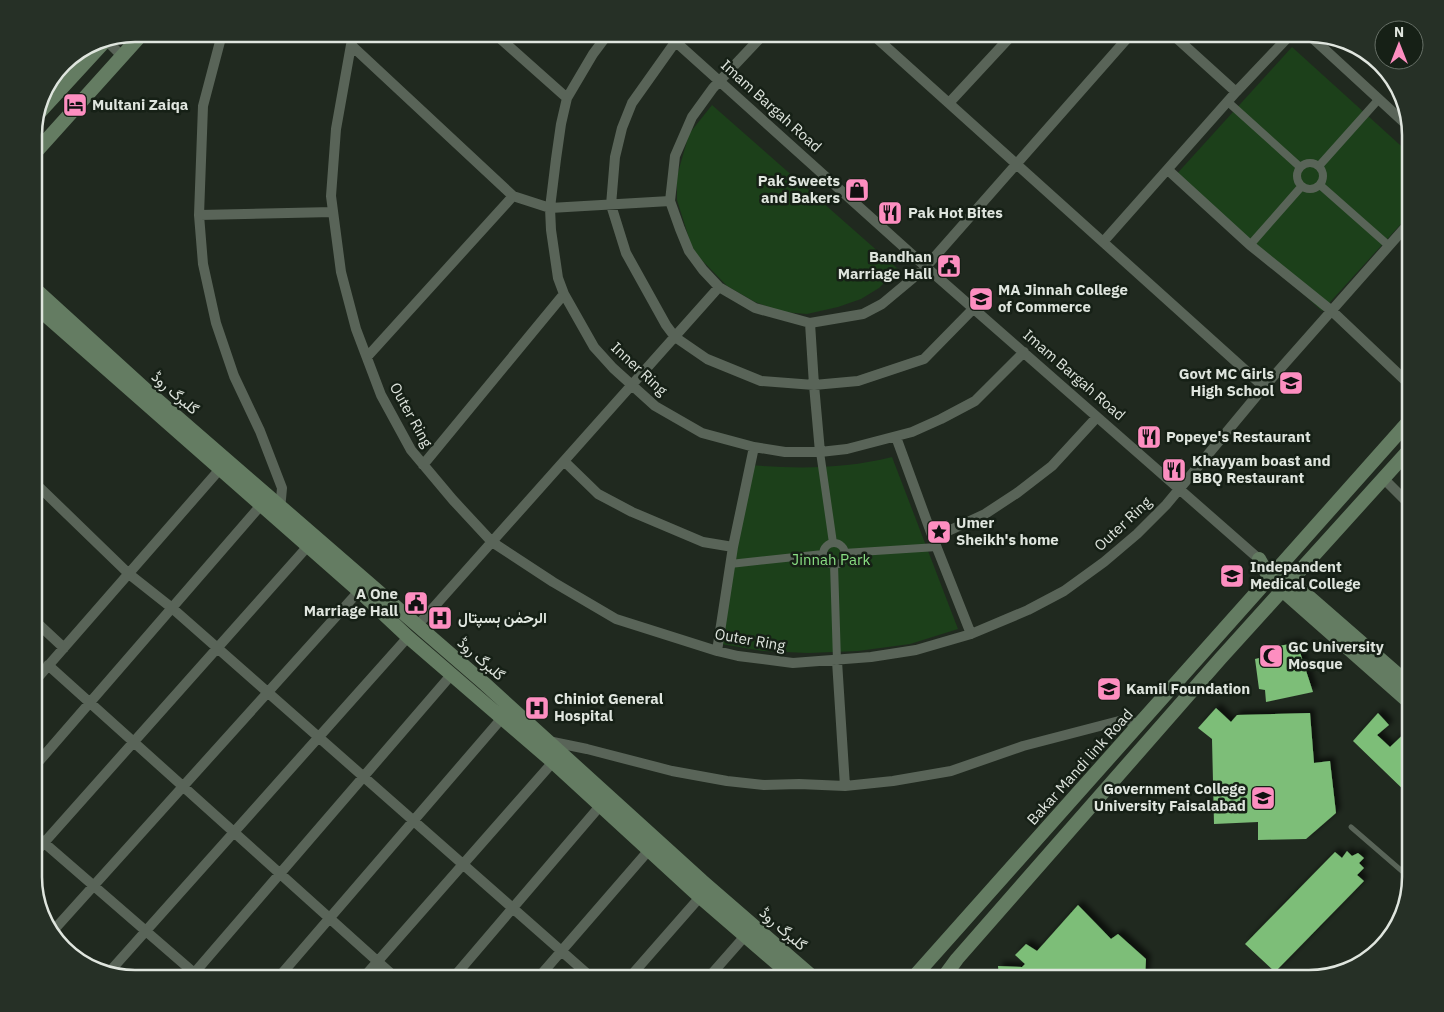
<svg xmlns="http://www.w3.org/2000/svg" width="1444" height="1012" font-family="'IBM Plex Sans',Vazirmatn,sans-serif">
	<defs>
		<filter id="shadow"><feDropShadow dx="4.5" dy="-4.5" stdDeviation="2.5" flood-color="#0009"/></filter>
	</defs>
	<rect width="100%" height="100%" fill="#20291f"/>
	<!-- green -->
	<path fill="#1c401a" d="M1292,47L1410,154V214L1322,311L1174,177Z
		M712,105L898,269L879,288L861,299L838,307L807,314L783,312L755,302L727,286L693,251L677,200V176L689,134Z
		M892,457L958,629L910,644L858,651L808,653L763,651L721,644L749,465C798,469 844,469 892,457Z"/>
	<!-- building -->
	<path fill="#7dbe78" filter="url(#shadow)" d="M1297,643L1313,692L1266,702L1265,690L1259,689L1255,659L1280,653L1278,646Z
		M1216,708L1231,722L1237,715L1310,713L1314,763L1330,761L1336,813L1306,839L1258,840V822L1214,824L1212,739L1198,728Z
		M1378,713L1389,725L1377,735L1390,747L1410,728V796L1353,741Z
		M1347,851L1352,856L1358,853L1364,858L1359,863L1364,868L1357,875L1364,881L1275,972L1245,944L1335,852L1342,858Z
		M1078,905L1111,939L1118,934L1146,959L1145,978H999L998,966L1022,967L1025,964L1015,955L1026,944L1037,951Z"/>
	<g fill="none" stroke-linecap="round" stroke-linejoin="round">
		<!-- service -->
		<path stroke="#596458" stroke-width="5" d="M1351,827L1410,878"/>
		<!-- pedestrian -->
		<path stroke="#596458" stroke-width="8" d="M1228,102L1300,167
			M1297 176a13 13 0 1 1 26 0a13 13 0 1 1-26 0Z
			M1319,166L1378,100
			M1320,185L1388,245
			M1250,245L1301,187
			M820,452L833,543
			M823 554a11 11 0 1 1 22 0a11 11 0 1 1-22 0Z
			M844,553L937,547
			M730,564L823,554
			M834,564L837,661"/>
		<!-- minor -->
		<path stroke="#596458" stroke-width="10" d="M222,34L203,106L199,215L203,264L216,323L234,376L260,431L282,488L280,510
			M355,34L351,45L336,129L331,196L341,272L356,329L381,395L411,450L453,500L492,542L553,582L616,619L717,651L738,656L793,663L871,657L916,650L971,634L1028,610L1064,591L1104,562L1137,534L1166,505L1264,387L1410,222
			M495,34L567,98
			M608,34L593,54L567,98L561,124L556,159L550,208L551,230L558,278L564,294L594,347L613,368L655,406L702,433L754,447L785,452H820L847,449L912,432L941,419L975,401L1024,352
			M667,34L926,267L1259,559
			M681,34L632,103L622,128L615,157L611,205L626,253L666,325L675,337L707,359L761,381L814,385L858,381L924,359L974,308
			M764,34L713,88L692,117L675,156L670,201L680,229L689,251L703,270L719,287L755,308L810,323L863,314L882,304L924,269L1131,34
			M872,34L1264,387
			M1172,34L1236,92
			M1308,34L1408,126
			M106,40L122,56
			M351,45L513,196L550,208L670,201
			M949,103L1013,34
			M1168,170L1250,245L1333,312L1410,385
			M200,215L333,212
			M1103,242L1236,92L1291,34
			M810,323L814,385L820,452
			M367,357L513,196
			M896,437L933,538L971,634
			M564,461L598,494L632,512L703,542L733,547
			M423,465L564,294
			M1384,479L1410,505
			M34,482L129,574L172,608L592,978
			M933,538L985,514L1017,493L1052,466L1097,417
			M34,620L64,648
			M417,626L719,287
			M717,651L733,547L754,447
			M837,661L845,786
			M48,665L396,978
			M34,682L220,469
			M548,741L587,749L672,771L727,781L764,785L799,784L845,786L893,781L951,771L1023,746L1123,720L1140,724
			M34,767L262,504
			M34,834L200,978
			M34,854L308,546
			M52,932L359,591
			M111,970L408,637
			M190,978L452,674
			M278,978L502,718
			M363,978L553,762
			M453,978L600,806
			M538,978L649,850
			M629,978L700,897
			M708,978L745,936"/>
		<!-- secondary -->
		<path stroke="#647c62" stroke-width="14" d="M38,114L106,40
			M34,154L142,34
			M34,288L146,390L485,684L702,881L814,978
			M34,305L359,591L408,637L553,762L700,897L794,978
			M1259,559L1269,577L1282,590L1410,703
			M1285,576L1410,685
			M913,978L1410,420
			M943,978L957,959L1220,659L1410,449"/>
	</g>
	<!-- icons -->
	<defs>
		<symbol id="hotel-square" viewBox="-11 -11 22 22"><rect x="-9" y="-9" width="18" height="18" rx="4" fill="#fd8ec0" stroke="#162016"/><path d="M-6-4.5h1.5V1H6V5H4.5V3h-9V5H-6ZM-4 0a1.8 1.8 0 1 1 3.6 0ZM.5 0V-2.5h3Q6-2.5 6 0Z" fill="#111"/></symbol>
		<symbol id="shop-square" viewBox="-11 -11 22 22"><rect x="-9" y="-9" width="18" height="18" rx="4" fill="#fd8ec0" stroke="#162016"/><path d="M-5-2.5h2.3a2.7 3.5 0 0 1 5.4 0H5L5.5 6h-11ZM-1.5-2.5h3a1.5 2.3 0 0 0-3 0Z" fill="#111"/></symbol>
		<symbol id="restaurant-square" viewBox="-11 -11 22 22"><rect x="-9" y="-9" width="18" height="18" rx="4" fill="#fd8ec0" stroke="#162016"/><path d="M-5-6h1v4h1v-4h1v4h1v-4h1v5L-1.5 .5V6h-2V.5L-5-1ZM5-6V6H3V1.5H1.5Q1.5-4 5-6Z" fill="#111"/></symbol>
		<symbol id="civic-square" viewBox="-11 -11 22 22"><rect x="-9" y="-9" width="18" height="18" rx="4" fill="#fd8ec0" stroke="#162016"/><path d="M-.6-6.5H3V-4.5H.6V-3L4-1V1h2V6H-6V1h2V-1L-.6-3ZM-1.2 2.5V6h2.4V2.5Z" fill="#111"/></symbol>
		<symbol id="university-square" viewBox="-11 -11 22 22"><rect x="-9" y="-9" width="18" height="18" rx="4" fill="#fd8ec0" stroke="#162016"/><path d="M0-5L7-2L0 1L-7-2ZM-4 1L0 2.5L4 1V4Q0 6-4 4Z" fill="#111"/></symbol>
		<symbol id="school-square" viewBox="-11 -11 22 22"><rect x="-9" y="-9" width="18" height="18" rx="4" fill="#fd8ec0" stroke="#162016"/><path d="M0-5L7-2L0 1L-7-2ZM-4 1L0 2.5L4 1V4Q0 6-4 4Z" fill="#111"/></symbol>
		<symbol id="sight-square" viewBox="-11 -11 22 22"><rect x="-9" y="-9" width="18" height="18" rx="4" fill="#fd8ec0" stroke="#162016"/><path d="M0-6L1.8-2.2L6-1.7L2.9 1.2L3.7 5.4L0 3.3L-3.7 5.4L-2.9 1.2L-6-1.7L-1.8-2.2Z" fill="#111"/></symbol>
		<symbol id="hospital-square" viewBox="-11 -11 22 22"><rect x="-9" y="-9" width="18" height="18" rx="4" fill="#fd8ec0" stroke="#162016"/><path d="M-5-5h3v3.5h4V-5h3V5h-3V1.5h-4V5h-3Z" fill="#111"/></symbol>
		<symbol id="mosque-square" viewBox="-11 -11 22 22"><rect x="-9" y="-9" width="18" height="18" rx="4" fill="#fd8ec0" stroke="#162016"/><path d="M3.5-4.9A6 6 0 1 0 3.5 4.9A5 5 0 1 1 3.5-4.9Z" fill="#111"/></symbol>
	</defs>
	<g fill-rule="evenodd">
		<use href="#hotel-square" x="61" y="91" width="28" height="28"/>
		<use href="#shop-square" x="843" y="176" width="28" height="28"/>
		<use href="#restaurant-square" x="876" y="199" width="28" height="28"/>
		<use href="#civic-square" x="935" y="252" width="28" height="28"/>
		<use href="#university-square" x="967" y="285" width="28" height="28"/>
		<use href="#school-square" x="1277" y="369" width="28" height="28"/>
		<use href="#restaurant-square" x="1135" y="423" width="28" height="28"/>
		<use href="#restaurant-square" x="1160" y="456" width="28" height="28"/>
		<use href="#sight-square" x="925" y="518" width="28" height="28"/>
		<use href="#university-square" x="1218" y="562" width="28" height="28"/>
		<use href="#civic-square" x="402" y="589" width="28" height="28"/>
		<use href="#hospital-square" x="426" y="604" width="28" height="28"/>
		<use href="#mosque-square" x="1257" y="642" width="28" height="28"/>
		<use href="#school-square" x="1095" y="675" width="28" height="28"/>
		<use href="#hospital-square" x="523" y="694" width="28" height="28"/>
		<use href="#university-square" x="1249" y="784" width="28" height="28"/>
	</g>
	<g text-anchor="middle" stroke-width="5" stroke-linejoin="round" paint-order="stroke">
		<!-- poi labels -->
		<g font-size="15" font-weight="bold" fill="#dfe5de" stroke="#162016" text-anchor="start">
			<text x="92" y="110">Multani Zaiqa</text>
			<text x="840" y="186" text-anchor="end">Pak Sweets<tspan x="840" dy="17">and Bakers</tspan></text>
			<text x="908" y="218">Pak Hot Bites</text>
			<text x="932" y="262" text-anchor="end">Bandhan<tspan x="932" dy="17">Marriage Hall</tspan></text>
			<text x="998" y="295">MA Jinnah College<tspan x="998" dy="17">of Commerce</tspan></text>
			<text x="1274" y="379" text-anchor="end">Govt MC Girls<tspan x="1274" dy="17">High School</tspan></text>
			<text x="1166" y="442">Popeye's Restaurant</text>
			<text x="1192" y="466">Khayyam boast and<tspan x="1192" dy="17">BBQ Restaurant</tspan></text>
			<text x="956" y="528">Umer<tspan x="956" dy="17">Sheikh's home</tspan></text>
			<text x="1250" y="572">Indepandent<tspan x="1250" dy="17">Medical College</tspan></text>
			<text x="398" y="599" text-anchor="end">A One<tspan x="398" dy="17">Marriage Hall</tspan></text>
			<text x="458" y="623">الرحمٰن ہسپتال</text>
			<text x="1288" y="652">GC University<tspan x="1288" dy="17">Mosque</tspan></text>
			<text x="1126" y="694">Kamil Foundation</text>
			<text x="554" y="704">Chiniot General<tspan x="554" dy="17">Hospital</tspan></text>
			<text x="1246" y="794" text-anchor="end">Government College<tspan x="1246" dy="17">University Faisalabad</tspan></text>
		</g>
		<!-- street labels -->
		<g font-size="15" fill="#dfe5de" stroke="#162016">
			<text transform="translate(771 106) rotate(42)" y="5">Imam Bargah Road</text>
			<text transform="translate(639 369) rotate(43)" y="5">Inner Ring</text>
			<text transform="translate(1074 375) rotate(41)" y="5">Imam Bargah Road</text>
			<text transform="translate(175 393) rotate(41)" y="5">گلبرگ روڈ</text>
			<text transform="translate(411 415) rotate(61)" y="5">Outer Ring</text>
			<text transform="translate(1123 524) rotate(-43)" y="5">Outer Ring</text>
			<text transform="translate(750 640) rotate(10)" y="5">Outer Ring</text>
			<text transform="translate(481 659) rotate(41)" y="5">گلبرگ روڈ</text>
			<text transform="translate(1080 767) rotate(-48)" y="5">Bakar Mandi link Road</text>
			<text transform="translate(783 929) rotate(41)" y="5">گلبرگ روڈ</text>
		</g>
		<!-- park labels -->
		<g font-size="15" fill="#89de83" stroke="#162016">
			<text x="831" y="565">Jinnah Park</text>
		</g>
	</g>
	<!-- crop -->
	<path d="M0 0H1444V1012H0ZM135 42H1309A93 93 0 0 1 1402 135V877A93 93 0 0 1 1309 970H135A93 93 0 0 1 42 877V135A93 93 0 0 1 135 42Z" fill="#263026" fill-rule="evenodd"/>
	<path fill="none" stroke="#dfe5de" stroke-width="2.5" d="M135 42H1309A93 93 0 0 1 1402 135V877A93 93 0 0 1 1309 970H135A93 93 0 0 1 42 877V135A93 93 0 0 1 135 42Z"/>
	<!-- north arrow -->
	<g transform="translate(1399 45)"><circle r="24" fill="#162016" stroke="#666f66"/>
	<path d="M0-4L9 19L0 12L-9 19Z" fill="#fd8ec0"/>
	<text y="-8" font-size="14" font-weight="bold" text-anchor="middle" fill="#dfe5de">N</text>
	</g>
</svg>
